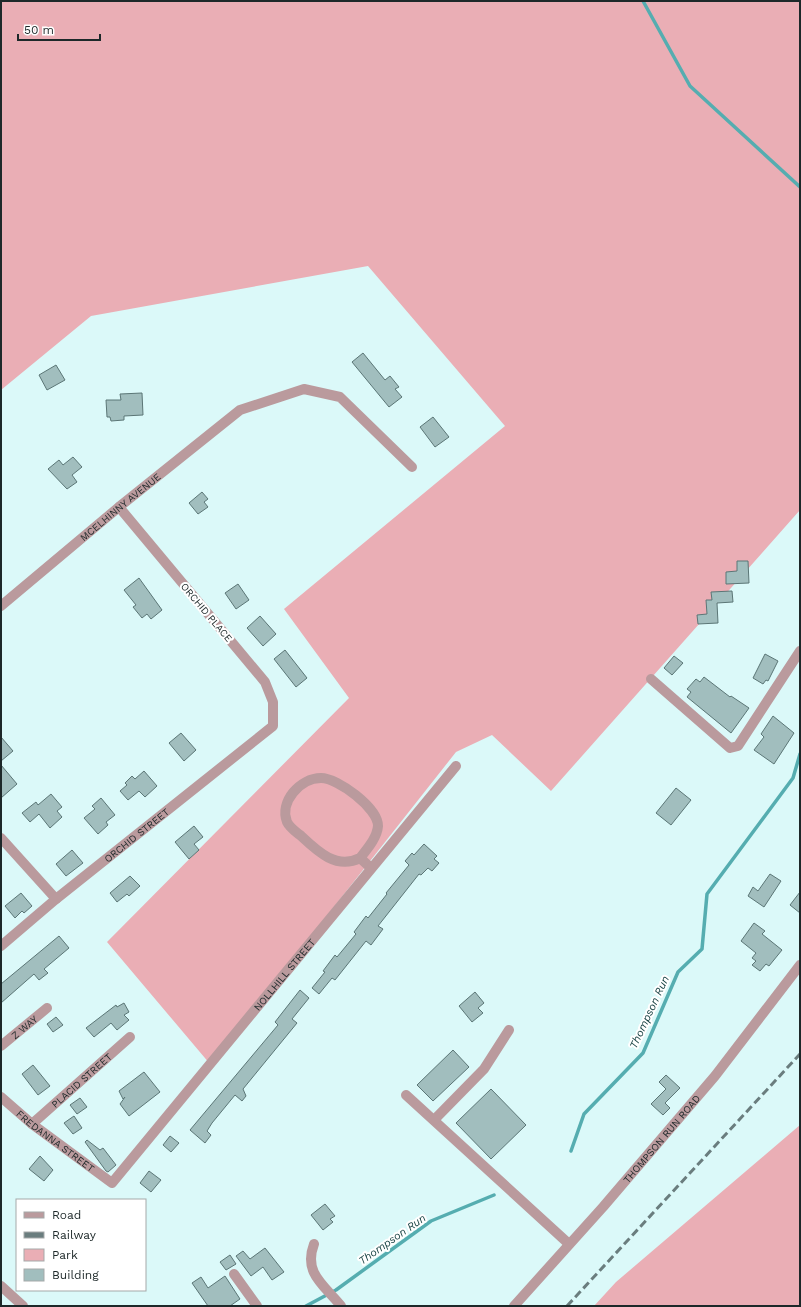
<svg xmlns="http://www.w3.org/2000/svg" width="801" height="1307" font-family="'Work Sans',sans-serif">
	<rect width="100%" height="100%" fill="#dbf9f9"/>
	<!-- green -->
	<path fill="#eaaeb5" d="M1,1H800V510L551,791L492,735L456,752L210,1064L107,942L349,698L284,609L505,426L368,266L91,316L1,390Z
		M800,1125V1306H594L616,1282Z"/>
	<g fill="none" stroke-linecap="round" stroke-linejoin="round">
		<!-- stream -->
		<path stroke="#55adb0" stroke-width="3.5" d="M643,1L690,86L800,187
			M571,1151L584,1114L643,1053L678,972L702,949L707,894L793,778L800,754
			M306,1306L336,1290L431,1221L494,1195"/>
	</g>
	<!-- building -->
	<path fill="#a1bebe" stroke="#5b7676" d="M363,353L385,380L390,376L399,387L395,389L402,397L389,407L352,362Z
		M56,365L65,380L47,390L39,375Z
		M142,393L143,415L124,416V420L111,421L110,417H107L106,400H121L120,394Z
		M433,417L449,437L435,447L420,427Z
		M73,457L82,467L72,475L77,482L67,489L48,469L59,460L63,465Z
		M202,492L208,499L204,502L208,507L198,514L189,503Z
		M737,561H748L749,583L726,584V572L737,571Z
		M139,578L162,610L151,619L147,614L142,618L133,607L136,605L124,590Z
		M238,584L249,600L236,609L225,593Z
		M732,591L733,602L717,603L718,623L698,624L697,615L707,614L706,600H712L711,592Z
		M260,616L276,634L263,646L247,628Z
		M285,650L307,678L296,687L274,659Z
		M765,654L778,661L768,681L766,680L763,684L753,678Z
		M674,656L683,663L672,675L664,668Z
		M704,677L730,697L731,696L749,708L731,733L687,697L691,692L687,689L696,679L700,682Z
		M773,716L794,733L774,764L754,750L764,737L761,734Z
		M181,733L196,750L184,761L169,743Z
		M1,737L13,751L1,761Z
		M1,765L17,784L1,798Z
		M144,771L157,786L145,797L139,791L128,800L120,791L127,785L125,783L132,776L135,779Z
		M676,788L691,800L671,825L656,813Z
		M51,794L62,807L57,811L62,817L50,828L39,814L30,822L22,813L36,802L38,805Z
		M101,798L115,815L106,822L108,825L98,834L84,818L95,809L92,806Z
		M194,826L203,837L194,844L199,850L189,859L175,842Z
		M424,844L437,856L434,859L439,863L432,871L428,868L421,875L419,874L378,926L383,929L371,945L366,941L335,980L332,978L319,994L312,988L325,972L323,971L335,955L337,957L356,934L354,932L366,916L368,918L387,894L386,893L409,865L405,861L412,853L414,855Z
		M72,850L83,863L66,876L56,864Z
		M770,874L781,881L764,907L748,896L753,887L758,891Z
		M130,876L140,886L129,896L127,894L117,902L110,893Z
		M800,892V913L790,905Z
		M21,893L32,906L24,913L22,911L15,918L5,906Z
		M754,923L765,931L762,934L782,950L769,966L766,964L760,971L752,965L756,961L752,958L756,953L741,941Z
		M59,936L69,948L44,969L48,973L39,980L34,974L1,1003V984Z
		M300,990L309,998L292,1019L297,1023L243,1089L246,1096L242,1101L235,1095L212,1123L207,1131L211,1135L205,1143L190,1130L278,1025L275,1022Z
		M475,992L484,1003L478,1008L483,1013L472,1022L459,1006Z
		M124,1003L129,1012L124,1015L129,1020L117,1030L111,1023L94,1037L86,1028L116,1005L117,1007Z
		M56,1017L63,1025L53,1032L47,1024Z
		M453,1050L469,1067L433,1101L417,1085Z
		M33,1065L50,1086L38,1095L22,1074Z
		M144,1072L160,1092L129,1116L120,1104L125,1097L123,1099L119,1091Z
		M666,1075L680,1088L665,1103L670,1108L663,1115L651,1104L666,1089L659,1082Z
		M491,1089L526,1125L491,1159L456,1123Z
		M80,1098L87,1107L77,1114L70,1105Z
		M74,1116L82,1128L73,1134L64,1123Z
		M170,1136L179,1143L171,1152L163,1145Z
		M87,1140L100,1150L103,1148L116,1165L108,1172L106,1171L85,1142Z
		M40,1156L53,1170L44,1181L29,1169Z
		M149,1171L161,1180L151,1192L140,1183Z
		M325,1204L335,1216L330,1219L333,1222L323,1230L311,1215Z
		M265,1248L284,1272L272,1280L263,1267L251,1276L236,1256L243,1251L250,1259Z
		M230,1255L236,1264L226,1270L220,1262Z
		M225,1276L240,1299L230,1306H208L192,1283L201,1277L208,1288Z"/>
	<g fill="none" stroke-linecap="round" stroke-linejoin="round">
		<!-- minor -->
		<g stroke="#ba9a9d" stroke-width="10">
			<path id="s1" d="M1,606L119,507L240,410L304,389L340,397L412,467"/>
			<path d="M651,679L730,748L738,746L800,651"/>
			<path d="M1,838L56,899"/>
			<path d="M360,858C367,849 377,838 378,826C378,808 338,778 321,778C300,778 279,802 287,822C290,828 295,831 300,835C317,851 336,870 360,858L371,868"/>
			<path id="s2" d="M1,946L56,899L273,726V702L265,682L119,507"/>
			<path id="s3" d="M1,1046L47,1008"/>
			<path d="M406,1095L569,1244"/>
			<path id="s4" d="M1,1097L32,1124L112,1183L456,766"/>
			<path d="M434,1120L484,1069L509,1030"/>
			<path id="s5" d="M32,1124L130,1037"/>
			<path d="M314,1244C303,1273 324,1285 341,1306"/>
			<path d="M234,1274L257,1306"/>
			<path d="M1,1286L23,1306"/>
			<path id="s6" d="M514,1306L603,1207L715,1076L800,965"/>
		</g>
		<!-- rail -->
		<path stroke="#6a7d7e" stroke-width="3" stroke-dasharray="8 4" stroke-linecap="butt" d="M567,1306L800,1054"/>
	</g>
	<g text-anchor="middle" stroke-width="4" stroke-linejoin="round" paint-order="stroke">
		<!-- street labels -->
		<g font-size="10" fill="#1d2829" stroke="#fff">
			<text dy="4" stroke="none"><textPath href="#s1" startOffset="155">MCELHINNY AVENUE</textPath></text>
			<text transform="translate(207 612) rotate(50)" y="4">ORCHID PLACE</text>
			<text dy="4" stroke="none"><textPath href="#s2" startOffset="175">ORCHID STREET</textPath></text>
			<text dy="4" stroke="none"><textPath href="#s4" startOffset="411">NOLLHILL STREET</textPath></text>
			<text dy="4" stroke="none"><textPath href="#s3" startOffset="30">Z WAY</textPath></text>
			<text dy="4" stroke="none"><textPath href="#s5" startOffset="66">PLACID STREET</textPath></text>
			<text dy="4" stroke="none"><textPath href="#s6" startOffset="223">THOMPSON RUN ROAD</textPath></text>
			<text dy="4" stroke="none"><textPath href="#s4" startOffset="70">FREDANNA STREET</textPath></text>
		</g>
		<!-- water labels -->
		<g font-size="11" font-style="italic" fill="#123d3e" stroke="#fff">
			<text transform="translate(649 1012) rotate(-65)" y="4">Thompson Run</text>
			<text transform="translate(392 1239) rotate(-35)" y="4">Thompson Run</text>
		</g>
	</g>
	<!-- border -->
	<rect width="801" height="1307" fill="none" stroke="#1d2829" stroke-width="4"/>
	<!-- legend -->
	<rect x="16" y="1199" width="130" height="92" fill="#ffffff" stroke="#a5a9a9"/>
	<rect x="24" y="1212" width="20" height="6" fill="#ba9a9d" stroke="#a5a9a9"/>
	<text x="52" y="1219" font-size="12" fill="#1d2829">Road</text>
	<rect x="24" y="1232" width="20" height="6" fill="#6a7d7e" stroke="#a5a9a9"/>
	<text x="52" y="1239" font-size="12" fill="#1d2829">Railway</text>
	<rect x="24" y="1249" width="20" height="12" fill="#eaaeb5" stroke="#a5a9a9"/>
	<text x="52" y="1259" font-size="12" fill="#1d2829">Park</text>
	<rect x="24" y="1269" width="20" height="12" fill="#a1bebe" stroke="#a5a9a9"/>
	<text x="52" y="1279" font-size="12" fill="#1d2829">Building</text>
	<!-- scale -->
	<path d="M18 34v6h82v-6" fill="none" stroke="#1d2829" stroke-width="2"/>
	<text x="24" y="34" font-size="12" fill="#1d2829" stroke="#ffffff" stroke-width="3" paint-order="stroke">50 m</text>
</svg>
